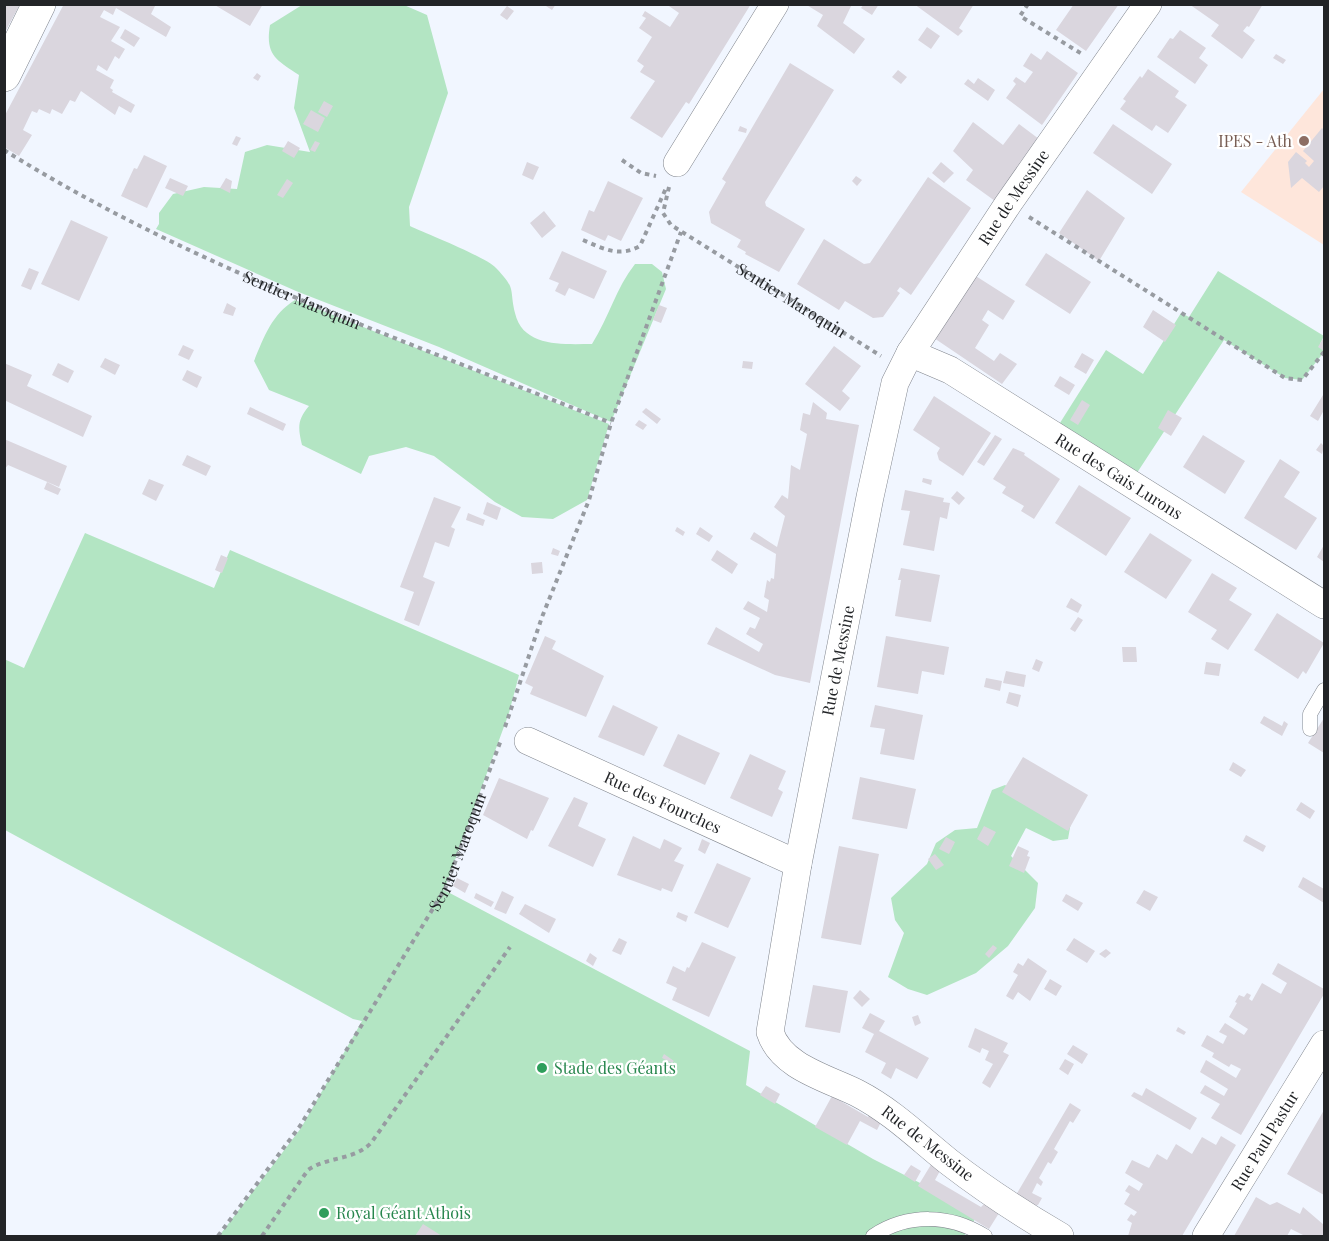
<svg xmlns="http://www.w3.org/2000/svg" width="1329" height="1241" font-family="'Playfair Display',serif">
	<rect width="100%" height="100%" fill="#f1f6ff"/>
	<!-- education -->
	<path fill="#fee6db" d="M1324,89V245L1241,192Z"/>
	<!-- green -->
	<path fill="#b3e5c3" d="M302,5H404L427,15L448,93L409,207L410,226C427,234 486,257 496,268C517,290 509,288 515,313C523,348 564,344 592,344C609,317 616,288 635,264H652L662,272L666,289L611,422L439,347L296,291L156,229L159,224V213L173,194L204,187L237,189L245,152L267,145L310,152L294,108L299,75C276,60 265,55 270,25Z
		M1218,271L1324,336L1320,344L1324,348V352L1302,380L1285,378L1224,340L1131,482L1053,434L1106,350L1143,374L1181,313L1189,317Z
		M295,300L609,424L587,500L553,519L522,517L495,502L434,456L406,447L369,456L361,474L302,445C298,428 297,420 309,406L269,390L254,361C264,337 272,314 295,300Z
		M85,533L214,588L230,550L519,675L509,713L444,890L750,1051L746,1085L873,1159L979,1213L964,1236H219L301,1128L362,1021L353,1019L5,830L4,659L24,668Z
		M1005,785L1071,822L1068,839L1053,841L1026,828L1011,856L1038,883L1035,908L1008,946L976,973L927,995L908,989L888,977L904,933L895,920L891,898L927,864L936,843L955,830L977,828L992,790Z"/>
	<!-- building -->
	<path fill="#dad6de" d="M4,4H20L4,34Z
		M64,4H156L151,14L171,27L166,37L116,8L113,15L104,10L100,17L120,27L111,41L125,49L119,59L115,56L107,71L98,65L96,70L114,80L110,88L113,90L112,92L135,105L131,113L119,106L115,115L81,91L75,102L70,100L62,114L52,109L50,114L39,109L37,113L32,111L23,130L32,135L19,156L4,147V117Z
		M213,4H263L250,26Z
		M543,4H556L552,10Z
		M666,4H751L689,104L686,102L662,138L630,118L655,81L640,72L644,66L637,61L652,37L639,28L646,18L642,16L645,11L670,27L679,13Z
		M805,4H852L843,23L865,39L854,54L817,26L823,15Z
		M864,4H879L872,15L861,8Z
		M914,4H974L959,28L963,31L958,36Z
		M1074,4H1119L1086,51L1056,30Z
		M1189,4H1263L1249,27L1247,26L1243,31L1255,40L1242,59L1211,36L1219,25Z
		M507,6L514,11L507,20L500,15Z
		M927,27L940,36L931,49L918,40Z
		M125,29L140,38L134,47L120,38Z
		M1180,30L1206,48L1199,58L1208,65L1195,84L1157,57L1170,38L1173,39Z
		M1047,51L1078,73L1042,125L1006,98L1016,84L1013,81L1016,77L1025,83L1033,72L1023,66L1031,53L1041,60Z
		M1276,54L1286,60L1283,64L1273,58Z
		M790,63L834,90L765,202L766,206L805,229L779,272L745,254L746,252L737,247L741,240L711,223L709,212L726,182L722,179Z
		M1148,69L1179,91L1175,97L1187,105L1168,133L1156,125L1152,131L1120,109L1126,101L1123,99L1140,76L1142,78Z
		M898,70L907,77L901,84L892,77Z
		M257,73L261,76L258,81L253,78Z
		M978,78L995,90L988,101L964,84L968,79L974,84Z
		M324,101L333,106L327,117L318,112Z
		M311,110L325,118L318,132L303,124Z
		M973,122L1003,145L1019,124L1039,139L995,201L966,180L973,170L953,151Z
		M1113,124L1172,164L1152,194L1093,153Z
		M740,126L747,129L746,133L738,131Z
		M1322,128L1324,130V186L1319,192L1302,178L1291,188L1288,162L1296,152L1307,161L1305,163L1309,167L1314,161L1303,151Z
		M236,136L241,138L237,146L232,144Z
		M288,141L300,148L294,158L282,151Z
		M315,141L320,143L315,152L310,150Z
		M144,155L167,166L147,208L121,196L134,168L137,169Z
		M527,162L539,167L533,180L522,175Z
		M941,162L954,173L944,183L932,173Z
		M856,176L862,180L857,186L852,181Z
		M928,177L971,208L911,295L900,287L897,291L900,293L883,317L873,318L845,301L839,310L797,284L824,239L864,264L870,263Z
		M170,178L188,186L183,196L165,188Z
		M226,178L232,181L230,193L220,188Z
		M287,179L293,183L283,198L277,195Z
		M608,181L643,198L621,241L608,235L605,241L581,230L589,210L594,212Z
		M1087,190L1125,218L1099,261L1059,233Z
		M544,211L556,226L542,238L530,223Z
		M71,220L108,237L79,301L41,284Z
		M562,251L607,271L594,299L569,288L565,296L555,291L559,283L549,279Z
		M1046,253L1091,282L1070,314L1025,285Z
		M29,268L39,272L31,290L21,286Z
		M971,273L1015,301L1003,320L988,310L982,320L989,325L975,348L994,361L1000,353L1017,364L1002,384L931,336Z
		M227,303L236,308L233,316L223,313Z
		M659,305L667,308L661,323L653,320Z
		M1153,310L1176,325L1165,342L1143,327Z
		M1324,337V351L1318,347Z
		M183,345L194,350L189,360L178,355Z
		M834,346L861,366L842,391L850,398L840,411L805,384Z
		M1082,353L1094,360L1086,374L1074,367Z
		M105,358L120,365L115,375L100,367Z
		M743,361L753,362L752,369L742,368Z
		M4,363L32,375L27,386L92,416L83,437L4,400Z
		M58,363L74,371L68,383L52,375Z
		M187,370L202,377L197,388L182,380Z
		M1060,376L1075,385L1069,395L1054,386Z
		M1323,395L1324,410L1318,421L1310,416Z
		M934,396L991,433L963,476L939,460L937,453L940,448L913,430Z
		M1082,400L1090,405L1078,425L1070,420Z
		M813,402L827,413L826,419L859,425L810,683L775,675L707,644L716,627L759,652L763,644L746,634L750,627L755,629L760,618L743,609L748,601L767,612L769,600L764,597L767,580L770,582L771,578L774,579L776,554L750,539L754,532L777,547L785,516L774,507L782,495L788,499L791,465L800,470L807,434L800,430L803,413L810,415Z
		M250,407L286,424L283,431L247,414Z
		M646,408L661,419L657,424L642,412Z
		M1168,410L1182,418L1171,436L1158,428Z
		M639,420L647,425L643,430L635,425Z
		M995,435L1002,439L984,466L977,462Z
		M1203,435L1245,461L1225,494L1183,467Z
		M4,439L67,466L59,487L8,465L4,470Z
		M1321,443L1324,446L1322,454L1316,450Z
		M1013,448L1025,453L1024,455L1060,479L1034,519L1021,511L1024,506L1002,493L1006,487L993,479Z
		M187,455L211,466L206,476L182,465Z
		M1280,459L1300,472L1284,497L1317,518L1296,550L1244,518Z
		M923,478L932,480L931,485L922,482Z
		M149,479L164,485L156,501L142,494Z
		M47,482L61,489L58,495L44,489Z
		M1079,485L1131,518L1106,556L1055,523Z
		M905,490L944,498L943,502L950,503L947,519L940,517L934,551L903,545L910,511L901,510Z
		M957,491L965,498L959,505L951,498Z
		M434,497L461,507L451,527L455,529L449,547L435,542L423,577L435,582L419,626L404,620L414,592L400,587Z
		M487,502L501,508L497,520L483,514Z
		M468,513L485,520L483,526L466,520Z
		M677,527L685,532L683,536L675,531Z
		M700,527L713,536L709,542L696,534Z
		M1150,533L1192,560L1166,599L1124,572Z
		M1324,545V562L1317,557Z
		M553,548L560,551L558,556L551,554Z
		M717,550L738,564L732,574L711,560Z
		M221,555L228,558L222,573L215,570Z
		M542,562L543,573L532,574L531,563Z
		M901,568L940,575L931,622L895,616L901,580H898Z
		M1212,573L1237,588L1229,600L1252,614L1228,650L1211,639L1217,630L1188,612Z
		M1071,598L1082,605L1078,613L1066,607Z
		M1277,613L1324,643L1306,674L1303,671L1298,679L1254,650Z
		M1078,617L1083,620L1075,632L1070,629Z
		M545,636L556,641L552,649L604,676L586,717L530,694L533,687L525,683Z
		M886,636L949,647L944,675L922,671L918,694L877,687Z
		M1122,647H1136L1137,662H1123Z
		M1036,659L1043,662L1039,672L1032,669Z
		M1206,662L1221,664L1219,676L1204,674Z
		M1006,671L1026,675L1024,687L1003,683Z
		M986,678L1002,681L1000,691L984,687Z
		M1009,692L1021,695L1018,707L1006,703Z
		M613,705L658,727L644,756L598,737Z
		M875,705L923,715L914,760L880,754L885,729L870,727Z
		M1264,716L1282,726L1284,721L1288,724L1282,736L1260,723Z
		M1324,718V753L1308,743Z
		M678,734L720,753L705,785L663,766Z
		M750,754L786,771L778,789L783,792L772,817L730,798Z
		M1023,757L1088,795L1068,831L1002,792Z
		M1233,762L1246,770L1241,777L1229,770Z
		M860,777L916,789L907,829L852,819Z
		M499,778L549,798L533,831L531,830L527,839L483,815Z
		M574,797L588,803L578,826L606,839L593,867L548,846Z
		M1301,802L1315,811L1310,819L1296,810Z
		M984,826L996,832L988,846L977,839Z
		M1246,835L1266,846L1263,852L1243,841Z
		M633,836L660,849L664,839L682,848L674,861L684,865L672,892L662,888L661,891L617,875Z
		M946,837L955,842L949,854L939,849Z
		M702,839L710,843L705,854L698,850Z
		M839,846L879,854L861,945L821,938Z
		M1018,846L1029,851L1027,856L1030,857L1024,873L1009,866Z
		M935,854L944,865L936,870L928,859Z
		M717,863L751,878L728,928L694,913Z
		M1303,877L1324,889V903L1298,887Z
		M457,878L469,884L465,893L453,886Z
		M1144,890L1158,897L1150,911L1136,903Z
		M502,891L514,897L506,914L494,909Z
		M476,893L494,902L491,907L474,898Z
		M1066,894L1083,903L1078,911L1062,901Z
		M525,904L556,919L549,933L519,914Z
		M678,912L688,916L686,922L676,917Z
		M619,938L627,942L621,955L612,951Z
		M1074,938L1095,951L1087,963L1066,950Z
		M702,942L736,957L709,1017L672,1000L677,988L666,983L673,966L685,972L687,967L689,968Z
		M993,945L997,948L989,958L985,954Z
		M1106,949L1111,953L1105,958L1099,954Z
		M590,953L597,958L593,966L586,961Z
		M1028,958L1047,971L1030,1001L1018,992L1013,1000L1006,996L1018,975L1013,972L1018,963L1023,966Z
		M1278,963L1324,989V994L1241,1135L1211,1118L1220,1104L1200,1093L1205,1085L1224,1096L1228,1089L1200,1072L1206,1060L1236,1078L1241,1069L1231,1064L1229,1067L1212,1057L1214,1053L1201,1046L1207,1035L1223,1044L1227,1036L1219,1032L1225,1023L1244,1035L1248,1029L1229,1017L1237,1003L1235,1002L1239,995L1244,997L1247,993L1251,995L1249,999L1252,1001L1262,983L1281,994L1287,983L1272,974Z
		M1050,979L1062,986L1056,996L1044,989Z
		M813,985L848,991L840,1033L805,1027Z
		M860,990L870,999L862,1007L853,998Z
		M870,1013L885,1021L879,1031L929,1058L917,1079L896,1068L891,1079L881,1073L886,1063L865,1052L874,1034L862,1028Z
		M918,1015L921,1023L915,1026L912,1017Z
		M1178,1027L1186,1032L1184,1035L1176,1031Z
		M975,1028L1008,1043L1003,1052L1009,1055L990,1088L982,1083L993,1064L985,1060L989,1051L982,1048L980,1053L968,1047Z
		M1073,1045L1088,1054L1082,1064L1067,1054Z
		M664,1054L674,1061L672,1063L662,1058Z
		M1065,1059L1074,1064L1068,1075L1059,1069Z
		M766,1086L780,1094L775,1104L760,1095Z
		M1146,1088L1197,1118L1190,1130L1131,1096L1134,1092L1142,1096Z
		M832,1096L868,1117L873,1109L884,1116L877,1130L860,1121L847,1145L815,1127Z
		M1070,1103L1081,1110L1073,1123L1070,1121L1054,1149L1058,1152L1051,1164L1048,1162L1039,1178L1043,1182L1041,1186L1037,1183L1032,1193L1042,1198L1038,1205L1028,1208L1013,1200Z
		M1324,1110V1195L1287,1174Z
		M1221,1136L1236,1145L1182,1236H1128L1132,1223L1127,1220L1131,1214L1134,1216L1137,1212L1124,1204L1130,1194L1125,1191L1129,1185L1139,1191L1143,1184L1125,1173L1132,1160L1149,1168L1157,1154L1167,1160L1176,1144L1192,1154L1202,1137L1216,1145Z
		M932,1163L941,1169L935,1180L981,1207L984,1204L999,1213L989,1229L918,1186Z
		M911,1165L921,1171L915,1182L904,1175Z
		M1256,1197L1270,1205L1277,1202L1300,1214L1303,1207L1324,1225V1236H1305L1291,1229L1287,1236H1234Z
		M423,1224L442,1236H415Z"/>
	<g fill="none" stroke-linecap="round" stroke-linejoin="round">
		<defs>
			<path id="lane" d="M1310,729V714L1324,690
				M873,1236C908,1213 950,1214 985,1236"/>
			<g id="street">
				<path d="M677,163L775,4"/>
				<path id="s4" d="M910,353L950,370L1324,605"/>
				<path id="s5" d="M528,741L798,864"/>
				<path id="s6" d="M1060,1236C1022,1214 984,1189 949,1162C919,1138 892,1111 857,1093C827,1078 781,1067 770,1032L798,864L870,497L895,383L910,353L1008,204L1148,4"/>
				<path id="s7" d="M1206,1236L1324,1044"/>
			</g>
			<path id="secondary" d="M4,75L39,4"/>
		</defs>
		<!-- lane casing -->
		<use href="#lane" stroke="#80858d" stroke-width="15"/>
		<!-- street casing -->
		<use href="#street" stroke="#80858d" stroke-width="28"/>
		<!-- secondary casing -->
		<use href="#secondary" stroke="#80858d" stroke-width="34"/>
		<!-- path -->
		<g stroke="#979ba1" stroke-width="4" stroke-dasharray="4.5 4.5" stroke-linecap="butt">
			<path d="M1028,4L1020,16L1082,54"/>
			<path id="s1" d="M4,150C193,268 406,341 611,423"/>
			<path d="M622,160L641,173L656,176"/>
			<path id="s2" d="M669,187L663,213L671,225L881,356"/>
			<path d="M1029,217L1285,378L1302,380L1324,352"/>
			<path d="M583,240C602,248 619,258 640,246L667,186"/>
			<path d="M505,727L542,617L589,500L611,423L681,232"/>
			<path id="s3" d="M218,1236L300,1126L445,889L501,740"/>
			<path d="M262,1236L308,1170C328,1156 353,1161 371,1143L510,947"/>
		</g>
		<!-- lane -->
		<use href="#lane" stroke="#fff" stroke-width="14"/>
		<!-- street -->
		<use href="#street" stroke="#fff" stroke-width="27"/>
		<!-- secondary -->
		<use href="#secondary" stroke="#fff" stroke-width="33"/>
	</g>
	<!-- markers -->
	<circle fill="#8d6e63" stroke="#fff" stroke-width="2" cx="1304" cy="141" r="6"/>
	<g fill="#2e9e5b" stroke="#fff" stroke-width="2">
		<circle cx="542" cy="1068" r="6"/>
		<circle cx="324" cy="1213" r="6"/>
	</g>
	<g text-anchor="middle" stroke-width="4.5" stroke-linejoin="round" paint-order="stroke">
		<!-- education labels -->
		<g font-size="16" fill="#785e54" stroke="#fff" text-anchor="end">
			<text x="1292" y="147">IPES - Ath</text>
		</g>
		<!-- street labels -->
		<g font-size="16" fill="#222427" stroke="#fff">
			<text dy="6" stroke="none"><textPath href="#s6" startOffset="1240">Rue de Messine</textPath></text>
			<text dy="6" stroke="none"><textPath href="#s1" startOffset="334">Sentier Maroquin</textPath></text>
			<text dy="6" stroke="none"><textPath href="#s2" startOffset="183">Sentier Maroquin</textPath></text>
			<text dy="6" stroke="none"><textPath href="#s4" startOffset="243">Rue des Gais Lurons</textPath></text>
			<text dy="6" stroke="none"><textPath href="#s6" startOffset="736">Rue de Messine</textPath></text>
			<text dy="6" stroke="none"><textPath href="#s5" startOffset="148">Rue des Fourches</textPath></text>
			<text dy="6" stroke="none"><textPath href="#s3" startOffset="454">Sentier Maroquin</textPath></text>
			<text dy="6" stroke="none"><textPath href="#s7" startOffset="112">Rue Paul Pastur</textPath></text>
			<text transform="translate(928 1143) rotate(38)" y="6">Rue de Messine</text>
		</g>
		<!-- leisure labels -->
		<g font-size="16" fill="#27864d" stroke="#fff" text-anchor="start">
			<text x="554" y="1074">Stade des Géants</text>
			<text x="336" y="1219">Royal Géant Athois</text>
		</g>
	</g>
	<!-- border -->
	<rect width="1329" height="1241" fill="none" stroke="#222427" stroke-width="12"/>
</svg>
